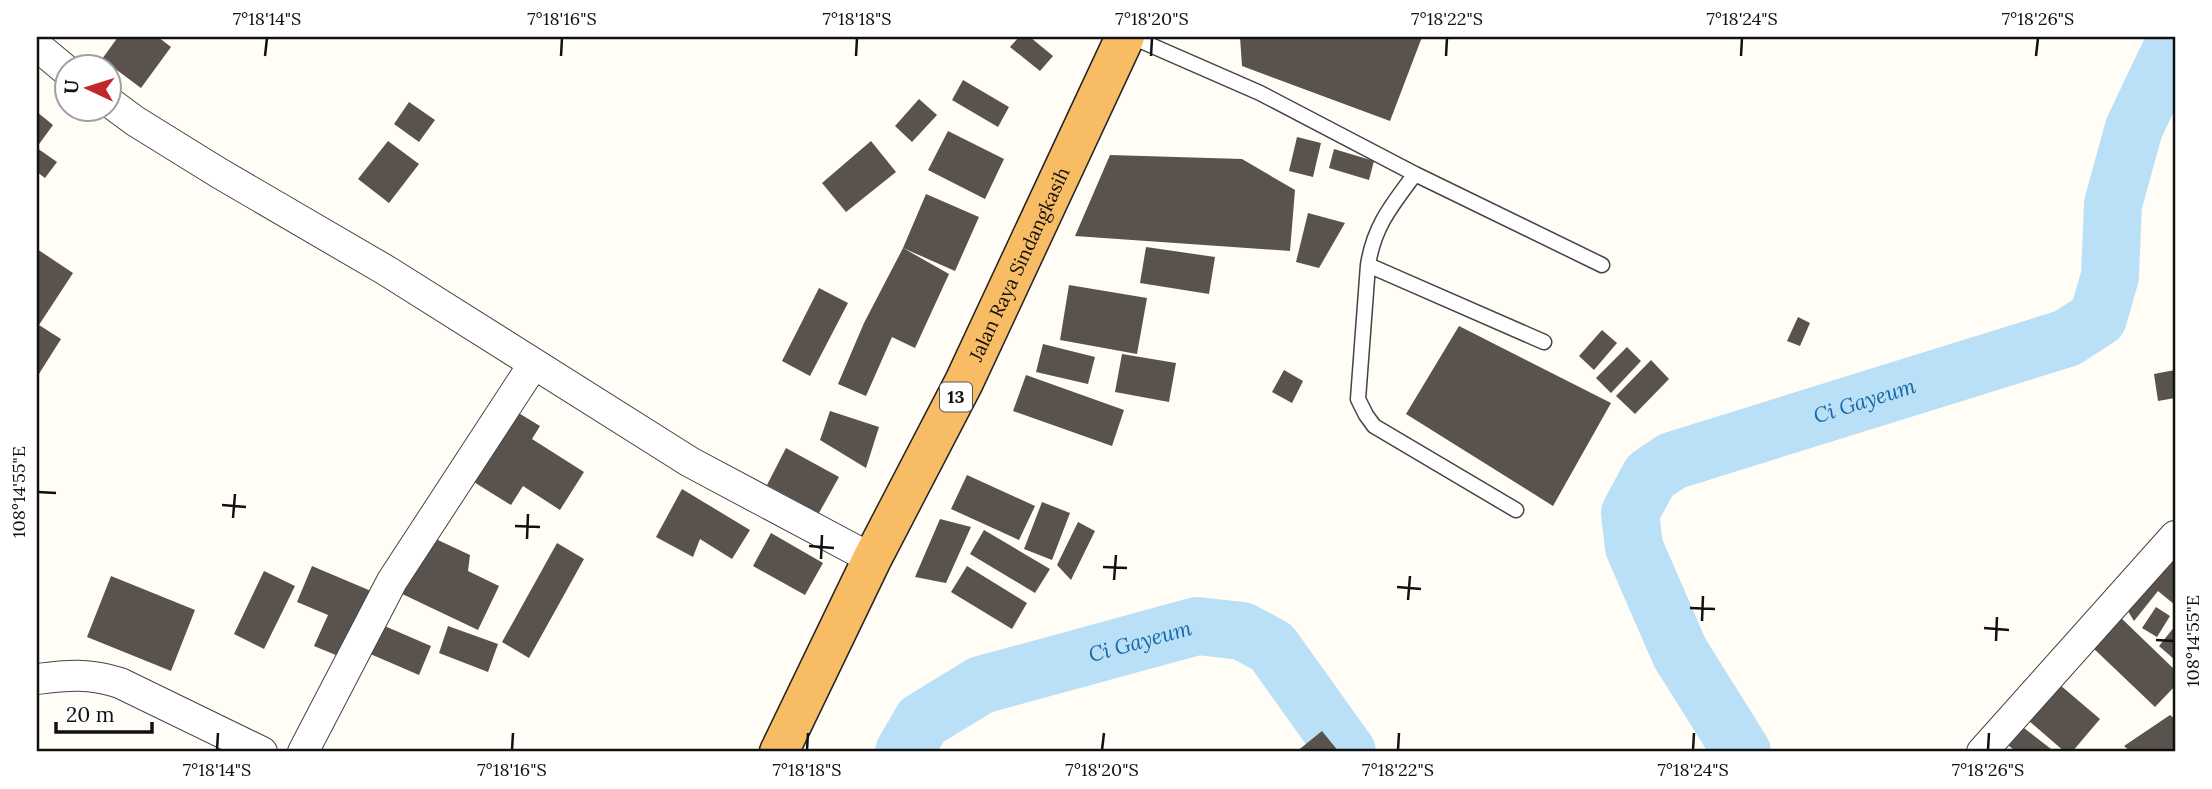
<svg xmlns="http://www.w3.org/2000/svg" width="2212" height="789" font-family="Lora,serif">
	<rect width="100%" height="100%" fill="#fffdf5"/>
	<g fill="none" stroke-linecap="round" stroke-linejoin="round">
		<!-- river -->
		<g stroke="#b9e0f7" stroke-width="58">
			<path id="s1" d="M904,752L922,721L981,685L1197,626L1242,631L1272,647L1347,752"/>
			<path id="s2" d="M1742,752L1680,653L1634,547L1630,513L1650,476L1672,461L2067,338L2098,318L2110,276L2113,204L2134,128L2175,42"/>
		</g>
	</g>
	<!-- building -->
	<path fill="#5a524d" d="M118,37H158L171,47L141,88L102,59Z
		M1019,37H1030L1053,56L1040,71L1010,47Z
		M1240,37H1422L1390,121L1242,66Z
		M963,80L1009,107L998,127L952,100Z
		M919,99L937,115L912,142L895,126Z
		M409,102L435,120L419,142L394,124Z
		M37,112L53,125L37,147Z
		M948,131L1004,159L985,199L928,170Z
		M1297,137L1321,143L1313,177L1289,171Z
		M388,141L419,164L389,203L358,179Z
		M871,141L896,172L846,212L822,183Z
		M37,148L57,162L45,178L37,172Z
		M1334,149L1374,161L1369,180L1329,168Z
		M1110,155L1242,159L1295,190L1290,251L1075,236Z
		M926,194L979,217L955,271L903,248Z
		M1308,213L1345,223L1319,268L1296,262Z
		M1146,247L1215,257L1209,294L1140,283Z
		M903,248L949,274L915,348L892,337L866,396L838,384L864,323Z
		M37,249L73,273L39,325L61,339L37,377Z
		M1069,285L1147,298L1137,354L1060,340Z
		M819,288L848,303L810,376L782,361Z
		M1798,317L1810,323L1800,346L1787,341Z
		M1459,326L1611,403L1553,506L1406,414Z
		M1602,330L1617,343L1594,370L1579,356Z
		M1043,344L1095,357L1088,384L1036,372Z
		M1627,347L1641,361L1611,393L1596,378Z
		M1122,354L1176,363L1169,402L1115,392Z
		M1651,360L1669,379L1635,414L1616,396Z
		M1284,370L1303,381L1292,403L1272,392Z
		M2175,370V398L2158,401L2154,374Z
		M1026,375L1124,410L1112,446L1013,411Z
		M512,409L540,426L532,439L584,472L560,510L523,486L511,505L469,479Z
		M830,411L879,427L866,468L820,440Z
		M786,448L839,477L819,513L767,485Z
		M967,475L1035,506L1019,540L951,509Z
		M682,489L750,530L732,559L700,539L693,557L656,537Z
		M1042,502L1070,513L1052,560L1024,549Z
		M940,519L971,527L946,583L915,577Z
		M1078,522L1095,531L1071,580L1057,565Z
		M984,530L1050,569L1035,593L970,554Z
		M771,533L823,563L805,595L753,566Z
		M425,534L470,555L468,571L499,586L478,630L398,592Z
		M557,543L584,559L529,658L502,642Z
		M2167,556L2175,563V605L2158,591L2134,621L2126,608Z
		M312,566L371,591L343,658L314,646L328,615L297,602Z
		M967,566L1027,603L1012,629L951,592Z
		M264,571L295,586L264,649L234,634Z
		M111,576L195,610L171,671L87,637Z
		M2156,607L2170,616L2157,637L2142,628Z
		M2118,615L2175,670V686L2155,707L2090,645Z
		M380,624L431,646L419,675L368,653Z
		M448,626L498,644L488,672L439,653Z
		M2175,626V660L2159,646Z
		M2060,685L2100,719L2072,752H2065L2029,721Z
		M2170,715L2175,719V752H2131L2124,746Z
		M2020,725L2055,752H2017L2005,743Z
		M1322,731L1339,752H1296Z"/>
	<g fill="none" stroke-linecap="round" stroke-linejoin="round">
		<defs>
			<path id="service" d="M1132,37L1260,93L1415,174L1602,265
				M1415,174C1392,205 1374,226 1368,265L1358,399L1366,415L1374,426L1516,510
				M1368,265L1544,342"/>
			<path id="minor" d="M37,46L66,70
				M108,101L135,121L219,173L387,271L690,462L872,559
				M37,679C68,675 89,673 120,683L262,752
				M303,752L392,581L533,365
				M1982,752L2175,536"/>
			<g id="trunk">
				<path id="s3" d="M779,752L872,559L964,382L1125,37"/>
			</g>
		</defs>
		<!-- service casing -->
		<use href="#service" stroke="#444" stroke-width="17"/>
		<!-- minor casing -->
		<use href="#minor" stroke="#444" stroke-width="32"/>
		<!-- trunk casing -->
		<use href="#trunk" stroke="#222" stroke-width="41"/>
		<!-- service -->
		<use href="#service" stroke="#fff" stroke-width="14"/>
		<!-- minor -->
		<use href="#minor" stroke="#fff" stroke-width="30"/>
		<!-- trunk -->
		<use href="#trunk" stroke="#f7bc64" stroke-width="38"/>
	</g>
	<!-- ticks -->
	<path fill="none" stroke="#111" stroke-width="2.5" d="M265,56L267,38M561,56L562,38M856,56L857,38M1151,56L1152,38M1446,56L1447,38M1741,56L1742,38M2036,56L2038,38M38,492L56,493M222,505L246,507M233,518L235,494M515,526L540,527M527,539L528,514M809,546L834,548M821,559L822,535M1103,567L1127,568M1114,580L1116,555M1397,587L1421,589M1408,600L1410,576M1690,608L1715,609M1702,621L1703,596M1984,628L2009,630M2156,640L2174,641M1996,641L1997,617M217,750L218,733M512,750L513,733M807,750L808,733M1102,750L1104,733M1398,750L1399,733M1693,750L1694,733M1988,750L1989,733"/>
	<g text-anchor="middle" stroke-width="7" stroke-linejoin="round" paint-order="stroke">
		<!-- shield labels -->
		<rect fill="#fff" stroke="#585858" stroke-width="2" x="940" y="382.5" width="32" height="29" rx="5"/>
		<g font-size="18" font-weight="bold" fill="#111">
			<text x="956" y="403">13</text>
		</g>
		<!-- street labels -->
		<g font-size="19" fill="#111" stroke="#fff">
			<text dy="7" stroke="none"><textPath href="#s3" startOffset="544">Jalan Raya Sindangkasih</textPath></text>
		</g>
		<!-- water labels -->
		<g font-size="21" font-style="italic" fill="#1768a6" stroke="#fff">
			<text dy="7" stroke="none"><textPath href="#s2" startOffset="537">Ci Gayeum</textPath></text>
			<text dy="7" stroke="none"><textPath href="#s1" startOffset="270">Ci Gayeum</textPath></text>
		</g>
	</g>
	<!-- border -->
	<rect width="2212" height="789" fill="none" stroke="#ffffff" stroke-width="77"/>
	<!-- north arrow -->
	<g transform="translate(88 88) rotate(274)"><circle r="33" fill="#ffffff" stroke="#a0a0a0" stroke-width="2"/>
	<path d="M0-5L12 26L0 18L-12 26Z" fill="#c4262e"/>
	<text y="-10" font-size="19" font-weight="bold" text-anchor="middle" fill="#111111">U</text>
	</g>
	<!-- scale -->
	<path d="M56 722v10h96v-10" fill="none" stroke="#111111" stroke-width="3.5"/>
	<text x="66" y="722" font-size="21" fill="#111111" stroke="#ffffff" stroke-width="5" paint-order="stroke">20 m</text>
	<rect x="38" y="38" width="2136" height="712" fill="none" stroke="#111" stroke-width="2.5"/>
	<g font-size="18" text-anchor="middle" fill="#111">
		<text x="267" y="25">7°18'14"S</text>
		<text x="562" y="25">7°18'16"S</text>
		<text x="857" y="25">7°18'18"S</text>
		<text x="1152" y="25">7°18'20"S</text>
		<text x="1447" y="25">7°18'22"S</text>
		<text x="1742" y="25">7°18'24"S</text>
		<text x="2038" y="25">7°18'26"S</text>
		<text transform="translate(19 492) rotate(-90)" y="6">108°14'55"E</text>
		<text transform="translate(2193 641) rotate(-90)" y="6">108°14'55"E</text>
		<text x="217" y="776">7°18'14"S</text>
		<text x="512" y="776">7°18'16"S</text>
		<text x="807" y="776">7°18'18"S</text>
		<text x="1102" y="776">7°18'20"S</text>
		<text x="1398" y="776">7°18'22"S</text>
		<text x="1693" y="776">7°18'24"S</text>
		<text x="1988" y="776">7°18'26"S</text>
	</g>
</svg>
